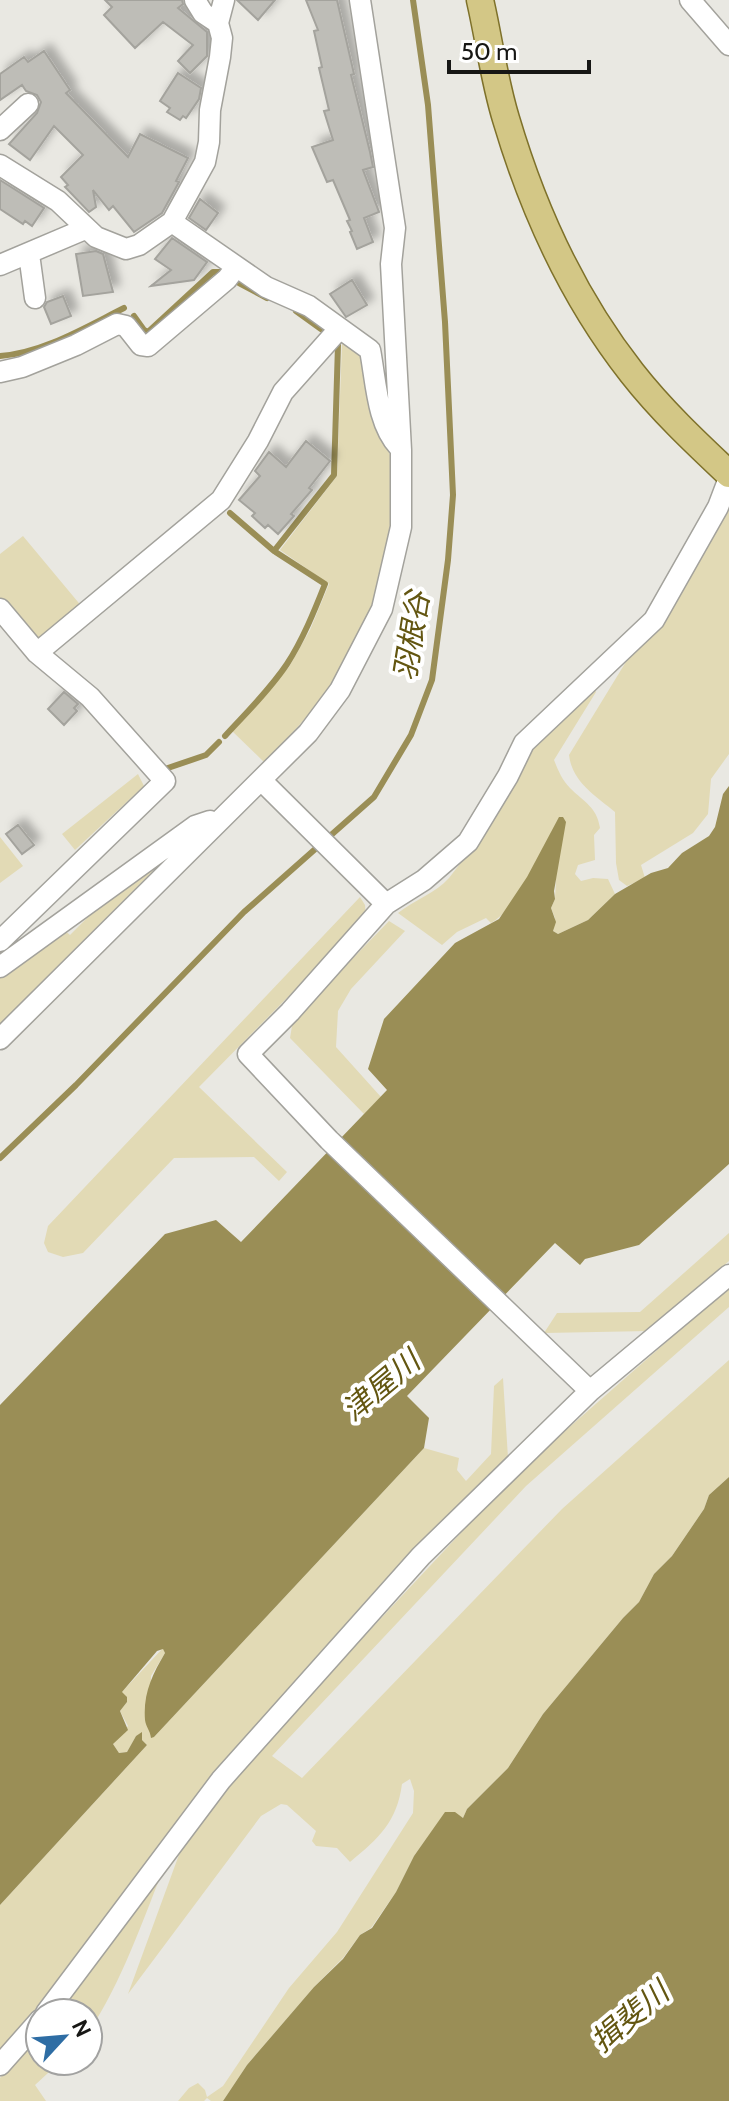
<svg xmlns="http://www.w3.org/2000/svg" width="729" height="2101" font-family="Cabin,'Noto Sans JP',sans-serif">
	<defs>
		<filter id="shadow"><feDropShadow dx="7" dy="-7" stdDeviation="4" flood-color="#0004"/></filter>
	</defs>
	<rect width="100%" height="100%" fill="#e9e8e2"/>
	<!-- green -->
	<path fill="#e2dab5" d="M346,341L368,358C372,381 373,407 380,430C383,442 391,452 392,464C400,541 373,620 332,684C313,713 288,737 264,762L232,731L289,667L310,630L329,584L280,550L337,476L342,344Z
		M729,504V754L711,779L708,814L693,833L641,865L645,878L627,886L619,880L616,863L615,812C596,796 572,782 569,755L635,647L663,625Z
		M23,536L83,608L36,643L0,598V554Z
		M593,687L596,692L554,760C558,770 562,780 570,788C584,802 597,807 600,828L594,835L595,860L578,865L575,874L581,881L593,878L608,879L615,894L588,920L558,934L553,931L555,918L551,908L555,899L559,818C545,844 516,910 491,923L486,918L457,932L442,945L398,913C414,900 436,893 449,878C482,838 502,789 532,748C548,725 573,706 593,687Z
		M138,774L144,786L75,850L62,834Z
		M0,837L23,866L0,883Z
		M187,837L0,1024V976L62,928L70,935L105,900Z
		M360,897L365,905L366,918L199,1087L287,1172L279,1181L254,1157L174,1158L83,1253L63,1257L48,1252L44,1243L48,1226Z
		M389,921L405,931L351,989L338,1011L336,1047L381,1097L364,1114L290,1038L293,1020Z
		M729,1233V1261L649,1331L544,1333L557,1313L640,1312Z
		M729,1287V1307L526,1486L272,1756L302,1778L562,1509L729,1360V1477L709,1495L704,1509L672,1556L654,1574L639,1602L623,1618L543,1714L508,1768L467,1809L463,1818L445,1813L414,1856L396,1892L371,1928L360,1935L343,1958L314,1987L247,2065L223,2101H211L207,2098L204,2101H178L189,2088L198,2083L205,2090L207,2097L223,2086L289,1988L337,1932L413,1813L414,1791L410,1779L402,1784C397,1822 379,1838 350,1862L337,1848L316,1846L312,1841L316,1831L287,1805L281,1804L261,1816L128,1994L184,1841L225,1785L516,1474Z
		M503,1378L508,1458L133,1891L0,2056V1905L147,1745L142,1740V1733L136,1736L127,1752L119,1753L113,1744L128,1726L120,1711L127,1702L121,1693L163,1648L165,1653L151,1676L150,1731L154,1737L424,1448L459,1458L457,1470L466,1481L491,1454L494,1386Z
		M165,1865C142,1922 122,1982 88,2033V2013H56Z
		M40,2031V2061H61L35,2085L46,2101H0V2078Z"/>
	<!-- water -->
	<path fill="#9a8e56" d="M729,786V1164L639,1245L585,1259L580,1265L555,1243L407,1396L429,1418L424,1448L154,1737L151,1738C150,1730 146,1727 145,1720C143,1694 152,1675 165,1653L163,1649L157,1651L122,1692L127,1697V1702L120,1711L128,1730L113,1744L119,1753L127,1752L136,1736L142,1732V1740L147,1745L0,1905V1405L165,1234L216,1220L241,1242L387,1090L368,1069L384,1019L455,943L499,919L527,877L559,817H563L566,822L554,891L555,899L551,908L556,922L553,931L558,934L588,920L615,894L651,873L668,868L682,853L709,836L715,827L723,794Z
		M729,1477V2101H223L247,2065L314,1987L343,1959L360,1935L372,1928L396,1892L414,1856L445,1812H455L463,1818L467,1809L508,1768L543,1714L623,1618L639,1602L654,1574L672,1556L704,1509L709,1495Z"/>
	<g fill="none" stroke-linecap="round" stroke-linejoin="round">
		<!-- stream -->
		<path stroke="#9a8e56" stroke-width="6" d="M239,283L267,298
			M296,311L321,329
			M134,316L144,330L148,332L213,272H221
			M0,356C43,353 86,327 124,308
			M230,513L274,551
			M225,736C246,713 269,691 287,664C303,639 314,612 325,584L274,551L334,475L338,345
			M165,769L206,755L219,742
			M0,1158L76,1085L244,912L374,797L411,735L432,680L448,560L453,495L445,322L428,105L413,0"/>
	</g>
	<!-- building -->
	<path fill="#bebdb7" stroke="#a4a39d" stroke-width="2" filter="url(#shadow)" d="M105,0H182L183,4L178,8L207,32V56L190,73L178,61L193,45L163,22L135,48L104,15L112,7Z
		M237,0H275L258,20Z
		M306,0H337L354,74L351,75L370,152L373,167L363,170L379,212L364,218L373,242L357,249L350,232L352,231L347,221L350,220L333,180L327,182L312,147L333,140L324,111L329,110L319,68L322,67L314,31L318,30Z
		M44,51L70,90L66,93L128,157L140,134L188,158L176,181L179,182L162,213L134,232L113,206L109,210L93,190L96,207L89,212L65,187L68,185L61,177L83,155L54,126L30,160L9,144L37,113L41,102L37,95L26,91L22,85L0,100V74L24,57L28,62Z
		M178,73L201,88L199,99L186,118L183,116L180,120L167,112L170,108L160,101Z
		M0,180L44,208L32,226L25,221L23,224L0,209Z
		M200,199L218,213L206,230L189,218Z
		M172,238L207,262L194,280L151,286L171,270L155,259Z
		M96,251L103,254L113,292L83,296L76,254Z
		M352,280L367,305L346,317L330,294Z
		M63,296L71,316L51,324L44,307L47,302Z
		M306,441L330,461L309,488L312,490L291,514L294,516L278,534L268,525L265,528L252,516L255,513L239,500L260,476L255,471L269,452L286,467Z
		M64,692L78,704L74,708L77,711L64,725L48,709Z
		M18,825L34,845L22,854L6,834Z"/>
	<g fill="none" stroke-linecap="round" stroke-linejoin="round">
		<defs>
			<path id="minor" d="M195,0L203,13L218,23
				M690,0L729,45
				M0,130L28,104
				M0,165L58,201L96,237L126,249L139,245L172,222L205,162L209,142L210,110L220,57L222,38L218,23L224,0
				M172,222L266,287L309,306L370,350C376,381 377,424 399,447
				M29,254L35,298
				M0,265L85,229
				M0,372L22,367L76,345L117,324L126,326L141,345L148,346L227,279L236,267
				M0,609L37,653L90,697L165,781L0,941
				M37,653L221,500L258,441L283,392L339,329
				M262,781L386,904
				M0,967L195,826L210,821
				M0,1039L308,733L340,690L382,609L401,527V450L391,264L395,228L360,0
				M590,1391L329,1140L248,1054L290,1012L386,904L424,880L468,842L508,776L524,743L654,620L718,507L729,478
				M46,2013L221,1780L421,1556L590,1391L729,1275
				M0,2065L40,2020"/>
			<path id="major" d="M480,0C489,39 494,80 506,119C533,210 573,298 632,373C661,410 695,442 729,474"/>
		</defs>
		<!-- minor casing -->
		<use href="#minor" stroke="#a3a29c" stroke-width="23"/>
		<!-- major casing -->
		<use href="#major" stroke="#7e712a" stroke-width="29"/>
		<!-- minor -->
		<use href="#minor" stroke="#fff" stroke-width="20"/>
		<!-- major -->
		<use href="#major" stroke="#d3c786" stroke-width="26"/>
	</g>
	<g text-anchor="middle" stroke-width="8" stroke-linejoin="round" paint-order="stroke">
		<!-- water labels -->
		<g font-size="30" font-style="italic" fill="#635611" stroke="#fff">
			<text transform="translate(412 636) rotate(-81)" y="10">羽根谷</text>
			<text transform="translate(381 1386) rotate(-40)" y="10">津屋川</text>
			<text transform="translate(630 2017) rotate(-40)" y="10">揖斐川</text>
		</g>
	</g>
	<!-- north arrow -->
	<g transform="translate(64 2037) rotate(64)"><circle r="38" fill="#ffffff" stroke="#a2a2a1" stroke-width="2"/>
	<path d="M0-6L14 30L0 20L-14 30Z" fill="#2e6da4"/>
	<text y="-12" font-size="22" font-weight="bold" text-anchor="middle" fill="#171715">N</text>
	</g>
	<!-- scale -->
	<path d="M449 60v12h140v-12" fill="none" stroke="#171715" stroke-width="4"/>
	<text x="461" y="60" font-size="24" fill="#171715" stroke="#ffffff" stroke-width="6" paint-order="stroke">50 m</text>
</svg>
